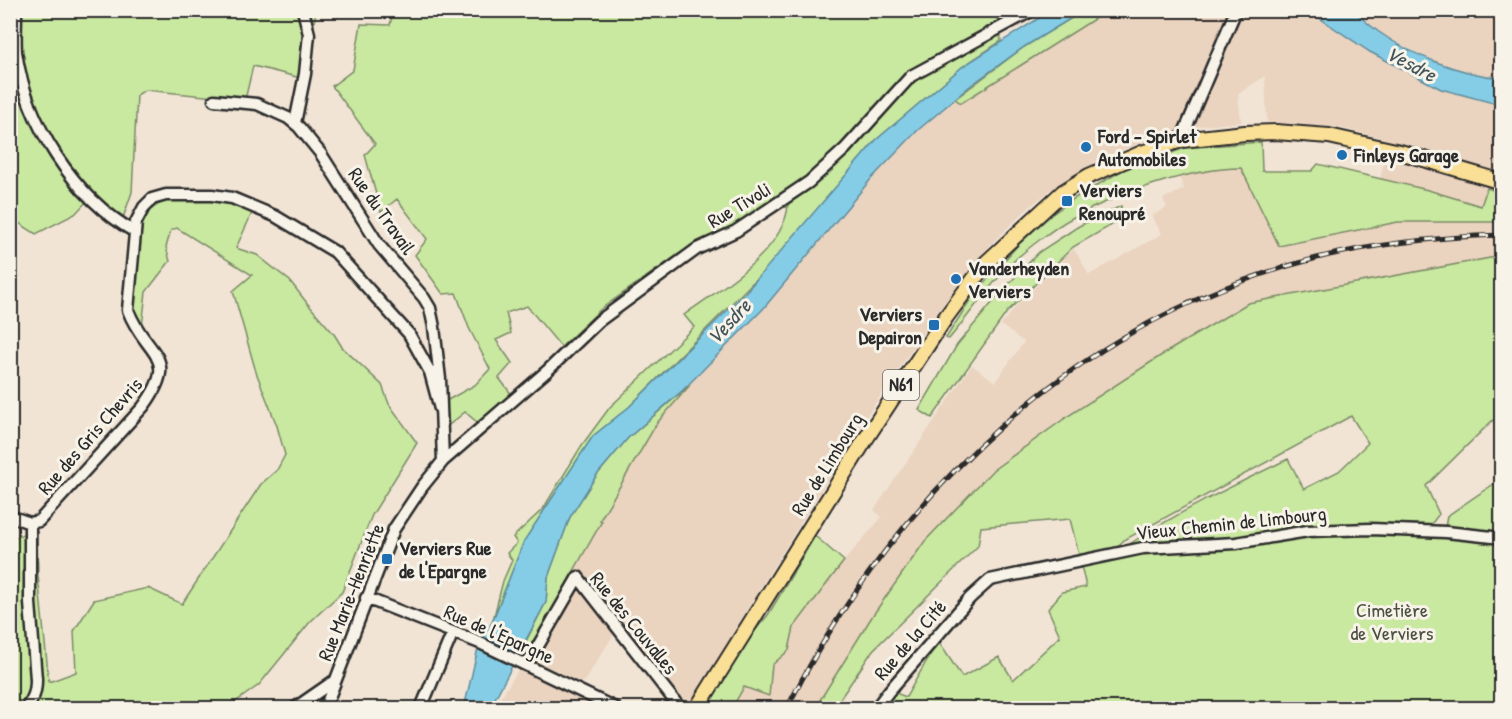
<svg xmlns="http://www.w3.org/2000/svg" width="1512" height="719" font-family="'Patrick Hand',sans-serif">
	<rect width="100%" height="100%" fill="#f1e4d5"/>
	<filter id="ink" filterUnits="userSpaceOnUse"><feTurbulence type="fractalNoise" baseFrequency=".0167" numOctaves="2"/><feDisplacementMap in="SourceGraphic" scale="12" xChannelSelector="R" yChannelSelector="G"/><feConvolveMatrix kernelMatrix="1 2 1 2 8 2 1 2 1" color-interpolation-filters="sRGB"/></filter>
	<g filter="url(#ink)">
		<!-- built -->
		<path fill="#ead3bf" d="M1083,11H1309L1370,52L1441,89L1501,105V193L1487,189L1481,206L1380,179L1389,140L1337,127L1267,122L1265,76L1238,94L1241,122L1199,126L1147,140L1105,157L1049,191L1026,210L991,244L934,317L870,411L743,616L690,708H670L643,669L614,634L583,683L519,655L628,438L763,309L871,179L918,130L970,86Z
			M1354,11H1501V78L1472,74L1430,60L1379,33Z
			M1218,168H1241L1279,246L1398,222H1501V256L1248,303L1165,353L1068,416L925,541L873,615L815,708H732L744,687L769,696L772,665L789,650L794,627L844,561L882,517L874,510L972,365L995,382L1024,342L1001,325L1019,303L1074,249L1089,275L1162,234L1152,216L1167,207L1163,199L1184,189L1179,176Z
			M519,669L600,708H498L501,697Z"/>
		<!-- green -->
		<path fill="#c9e8a0" stroke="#7a8a66" stroke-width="1.5" d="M18,11H316L305,79L253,66L245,100L145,90L137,95L132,192L123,218L103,203L70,169L43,128L21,70Z
			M393,11H1019L999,22L1001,41L962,67L876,140L767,268L629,407L593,436L524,541L493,620L503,581L512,560L507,553L517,543L513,537L543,509L582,445L610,407L694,327L684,315C719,289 783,253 788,206L757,214L679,254L602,308L561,347L527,306L506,313L511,333L496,340L512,363L499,378L512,395L478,423L465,412L449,425L446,401L475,385L490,369L469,328L456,293L443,294L415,255L427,239L397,199L381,212L365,155L375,144L332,86L353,70L361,24L390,25Z
			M1083,11H1107L961,103L955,99L1024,47Z
			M24,100L89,199L75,214L36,234L11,218V103Z
			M1261,142L1262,171H1312L1318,164L1428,190L1481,206L1487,188L1501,193V222H1398L1279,246L1241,168C1191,168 1117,194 1072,218C1058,225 1024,251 1013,262C990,284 970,314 949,339L946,338L974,294L1019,244L1051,215L1075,198L1123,170L1185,148Z
			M189,198L228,201L253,211L236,248L257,255L290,281L307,303L334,334L342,347L382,385L389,404L417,443L372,515L342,592L310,622L259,685L227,708H11V540L25,533L37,532L38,575L49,682L76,672L74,631L94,600L148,588L182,604L261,484L277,470L285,455L277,426L256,372L233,291L252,275L177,228L171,230L166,247L170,261L146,292L142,327L132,307L140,229L149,211L165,200Z
			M1121,206L1124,218L1073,247L1007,312L932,418L919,410L957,345L1002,291L1039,252L1079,226Z
			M1501,256V417L1492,421L1426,486L1439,514L1429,527L1125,547C1176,513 1232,486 1288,459L1304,489L1339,471L1368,443L1351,416L1124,540L1117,547L1079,555L1070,519L981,527L978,546L873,650L834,708H815L873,615L925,541L993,470L1068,416L1165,353L1248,303Z
			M690,385L657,423L600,520L602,521L525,657L519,655L546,602L548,577L570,517L596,476L628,438Z
			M1501,479V532L1445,527L1447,516Z
			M1372,533L1449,536L1501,542V708H892L885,703L896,693L906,697L938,641L962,677L999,657L1013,680L1060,636L1048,609L1062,592L1086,587L1081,565C1176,544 1275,535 1372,533Z
			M815,536L844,561L794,627L789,650L772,665L769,696L744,687L732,708H707L746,641L768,615Z"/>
		<!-- water -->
		<path fill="#85cde6" stroke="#618c9b" stroke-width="1.5" d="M1050,11H1083L1024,47L970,86L918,130L871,179L763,309L683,390L628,438L596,476L570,517L548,577L546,602L490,708H464L478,648L493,620L524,541L593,436L629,407L744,294L876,140L962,67Z
			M1309,11H1354C1362,18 1370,26 1379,32C1412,56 1461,74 1501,78V105L1441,89L1370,52Z"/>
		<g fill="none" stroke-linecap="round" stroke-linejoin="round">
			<defs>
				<path id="minor" d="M16,10C16,24 15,39 16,52C26,122 73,197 135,232
					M214,100L257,104L288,118L299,127L321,154L379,245L424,298L430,308L434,327L440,379L443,461
					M295,123L305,74L309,34L303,10
					M1181,140L1236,10
					M10,516L30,523L39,521L143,407C182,355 145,356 128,310L136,222L144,207L152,199L166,195H212L232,198L275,216L335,252L409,334L430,372L440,409
					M366,598L480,643L615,708
					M527,665L578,577L680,708
					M26,708C34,699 36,691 36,679L30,603V523
					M295,708L334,681
					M325,708L394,529L422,487L443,461L547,371L599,321L697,249L736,231L809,182L845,149L911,76L1033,10
					M421,708L453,632
					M876,708L889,691L970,598L990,580L1143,548L1236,543L1308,531L1371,529L1446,532L1502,538"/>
				<path id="major" d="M697,708L867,437L946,317L986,263L1063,192L1089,176L1142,153L1181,140L1245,133L1276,132L1329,136L1400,152L1502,182"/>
			</defs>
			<!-- minor casing -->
			<use href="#minor" stroke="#2b2b2b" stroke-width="15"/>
			<!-- major casing -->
			<use href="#major" stroke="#2b2b2b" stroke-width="18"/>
			<!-- minor -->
			<use href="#minor" stroke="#f7f3e8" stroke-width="10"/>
			<!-- major -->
			<use href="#major" stroke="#fadf96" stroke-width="14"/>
			<defs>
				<path id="rail" d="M787,708C897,491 1077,319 1317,258C1378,243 1439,237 1502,235"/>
			</defs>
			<!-- rail casing -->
			<use href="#rail" stroke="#2b2b2b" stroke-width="5"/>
			<!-- rail -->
			<use href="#rail" stroke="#f7f3e8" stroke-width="3" stroke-dasharray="9" stroke-linecap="butt"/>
		</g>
	</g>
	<!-- markers -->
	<g fill="#1f6fb2" stroke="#f7f3e8" stroke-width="2">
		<circle cx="1086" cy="147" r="6"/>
		<circle cx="1342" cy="155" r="6"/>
		<rect x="1061" y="195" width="12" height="12" rx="3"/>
		<circle cx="956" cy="279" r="6"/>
		<rect x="928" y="319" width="12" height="12" rx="3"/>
		<rect x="381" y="553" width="12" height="12" rx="3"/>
	</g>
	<g text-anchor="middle" stroke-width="6" stroke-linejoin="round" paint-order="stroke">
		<!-- shield labels -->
		<rect fill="#f7f3e8" stroke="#686764" stroke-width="1.5" x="883" y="370" width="36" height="30" rx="4.5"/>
		<g font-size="18" font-weight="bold" fill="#2b2b2b">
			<text x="901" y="391">N61</text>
		</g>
		<!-- poi labels -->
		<g font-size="20" font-weight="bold" fill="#2b2b2b" stroke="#f7f3e8" text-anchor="start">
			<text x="1098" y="143">Ford - Spirlet<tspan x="1098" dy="23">Automobiles</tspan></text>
			<text x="1354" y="162">Finleys Garage</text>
			<text x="1079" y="197">Verviers<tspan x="1079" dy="23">Renoupré</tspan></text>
			<text x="968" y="275">Vanderheyden<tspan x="968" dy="23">Verviers</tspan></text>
			<text x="922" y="321" text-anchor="end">Verviers<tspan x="922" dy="23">Depairon</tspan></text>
			<text x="399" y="555">Verviers Rue<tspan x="399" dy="23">de l'Epargne</tspan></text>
		</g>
		<!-- street labels -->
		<g font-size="20" fill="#2b2b2b" stroke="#f7f3e8">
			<text transform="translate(739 205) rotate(-31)" y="7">Rue Tivoli</text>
			<text transform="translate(382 211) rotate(55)" y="7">Rue du Travail</text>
			<text transform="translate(90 436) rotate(-49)" y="7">Rue des Gris Chevris</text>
			<text transform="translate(827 464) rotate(-58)" y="7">Rue de Limbourg</text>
			<text transform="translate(1231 523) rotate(-6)" y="7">Vieux Chemin de Limbourg</text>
			<text transform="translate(351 592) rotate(-68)" y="7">Rue Marie-Henriette</text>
			<text transform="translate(634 623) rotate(51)" y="7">Rue des Couvalles</text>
			<text transform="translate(499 634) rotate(24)" y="7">Rue de l'Epargne</text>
			<text transform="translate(910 640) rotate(-49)" y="7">Rue de la Cité</text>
		</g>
		<!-- park labels -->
		<g font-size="20" fill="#4b5142" stroke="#f7f3e8">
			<text x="1392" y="617">Cimetière<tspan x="1392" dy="23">de Verviers</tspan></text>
		</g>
		<!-- water labels -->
		<g font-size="21" font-style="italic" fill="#42545a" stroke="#f7f3e8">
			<text transform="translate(1411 64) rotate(28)" y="7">Vesdre</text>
			<text transform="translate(729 322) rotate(-47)" y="7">Vesdre</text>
		</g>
	</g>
	<!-- margin -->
	<rect width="1512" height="719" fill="none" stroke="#f7f3e8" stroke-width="36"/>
	<rect x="18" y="18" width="1476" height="683" fill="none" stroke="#2b2b2b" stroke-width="2" filter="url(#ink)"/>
</svg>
